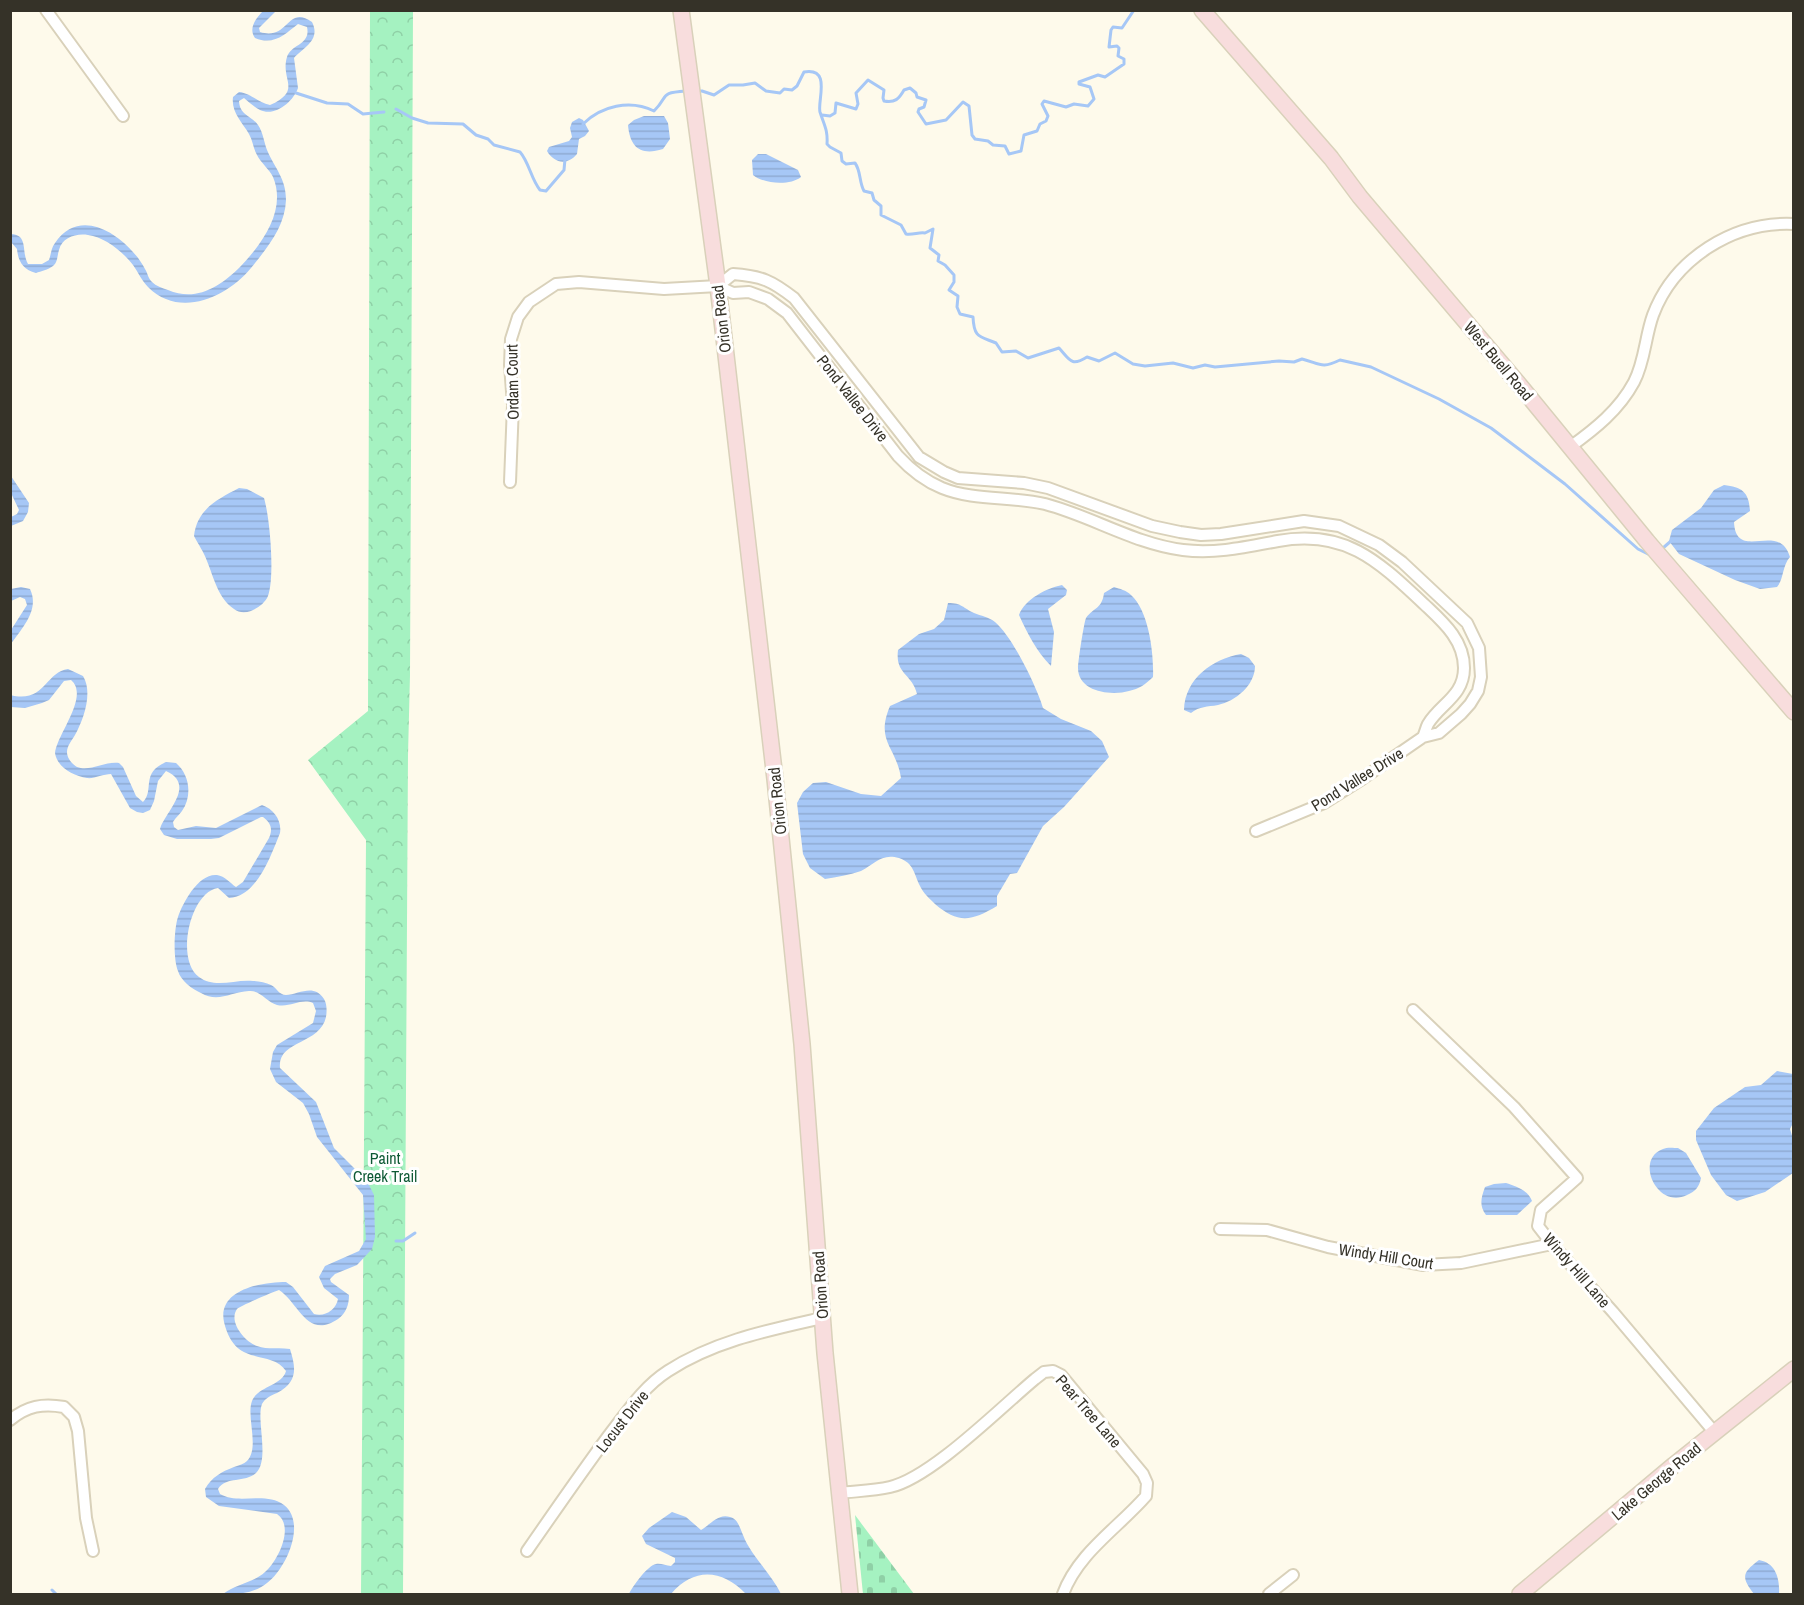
<svg xmlns="http://www.w3.org/2000/svg" width="1804" height="1605" font-family="'Archivo Narrow',sans-serif">
	<defs>
		<pattern id="cemetery-stones" width="16" height="16" patternUnits="userSpaceOnUse" patternTransform="scale(1.5)"><rect width="16" height="16" fill="#a5f2c1"/><path d="M2 7V4a2 2 0 0 1 4 0v3zM10 15v-3a2 2 0 0 1 4 0v3z" fill="#8fd0a6"/></pattern>
		<pattern id="park-crowns" width="20" height="18" patternUnits="userSpaceOnUse" patternTransform="scale(1.5)"><rect width="20" height="18" fill="#a5f2c1"/><path d="M2 6a3 3 0 1 1 6 0M12 15a3 3 0 1 1 6 0" fill="none" stroke="#8fd0a6"/></pattern>
		<pattern id="water-rules" width="6" height="5" patternUnits="userSpaceOnUse" patternTransform="scale(1.5)"><rect width="6" height="5" fill="#a6c7f6"/><path d="M0 2.5h6" fill="none" stroke="#90abd3"/></pattern>
	</defs>
	<rect width="100%" height="100%" fill="#fefaeb"/>
	<!-- cemetery -->
	<path fill="url(#cemetery-stones)" d="M855,1515L914,1594H863Z"/>
	<!-- park -->
	<path fill="url(#park-crowns)" d="M370,11H413L410,675L408,755L403,1594H361L366,840L308,760L368,711Z"/>
	<!-- water -->
	<path fill="url(#water-rules)" d="M264,10L276,11L259,28L260,32C289,41 287,4 312,22C321,40 304,47 294,58L298,88C293,102 275,117 260,110C254,107 249,102 244,98L239,101C240,116 251,115 258,125C263,132 264,142 267,150C275,169 286,178 286,200C285,227 267,248 251,268C227,297 180,319 148,287C142,281 138,272 133,265C123,252 105,237 88,235C77,233 62,237 59,250C57,256 58,262 53,266C48,270 41,271 36,273C23,270 18,261 17,249L11,242V234C29,235 21,252 28,264H42L49,260C51,255 51,248 55,243C77,211 111,228 132,251C137,256 142,263 145,269C148,274 148,278 152,282C156,286 162,288 168,290C196,302 220,287 240,267C262,244 287,210 273,177C269,169 261,163 257,155C253,148 253,141 249,134C242,122 231,112 233,97L239,92C251,93 258,103 270,105C303,90 280,80 287,57C291,44 311,45 307,27L298,24C285,34 274,46 255,38C248,28 256,18 264,10Z
		M644,116H664L668,123L670,139L663,149C641,156 630,148 628,125L634,120Z
		M579,118L583,120L589,131L585,136L579,139L577,154C567,166 554,163 547,151L549,147L569,141L572,137L570,128L572,122Z
		M758,154H766L798,170L801,177C790,186 764,184 753,175L752,160Z
		M11,476L29,503L28,512L23,521L11,526V517L17,514L19,510L11,493Z
		M1724,485C1742,487 1749,492 1750,511L1734,522C1736,563 1779,520 1790,557C1782,566 1784,579 1777,587L1760,589L1735,580L1679,554L1669,541L1672,530L1701,508L1714,490Z
		M239,488L247,489L264,498C270,518 275,577 268,596C265,603 258,608 251,611C245,613 239,613 234,609C218,598 214,578 207,561C204,552 198,544 194,536C197,509 218,499 239,488Z
		M1062,585L1067,590L1066,595L1048,609L1054,632L1051,666C1037,652 1027,633 1019,615C1025,599 1047,588 1062,585Z
		M21,587L30,589C40,610 22,628 11,644V630L27,605L25,599L20,597L11,601V589Z
		M1114,587C1120,589 1126,590 1131,595C1149,611 1154,654 1153,677C1146,684 1139,689 1129,691C1111,696 1078,692 1078,668C1078,662 1084,622 1086,618C1094,607 1102,609 1104,593Z
		M948,603C962,603 963,608 974,613C981,616 989,617 995,622C1012,636 1037,687 1043,708L1061,719L1091,731L1102,741L1109,757L1064,807L1043,826L1017,873L1010,874L997,896V906C972,921 958,924 935,904C930,899 923,893 920,886C914,874 914,863 899,858C881,853 875,864 861,871C849,875 837,877 825,879L810,868L803,854L797,803L803,792L813,783L826,782L861,794L881,796L901,778C896,746 875,742 890,706L917,694C912,673 895,675 898,650L919,634L934,629L944,620Z
		M1241,654L1249,658L1255,666C1255,685 1236,701 1218,705C1207,707 1200,706 1191,713L1184,710C1185,678 1213,659 1241,654Z
		M68,669L83,676C93,692 84,719 75,735C72,740 67,746 67,752C67,758 72,764 77,767C90,772 105,761 119,763L123,767L136,796L143,802C155,790 140,773 166,762L176,763C189,774 193,795 182,811C179,815 176,817 173,822L174,827L178,830L196,826L216,828L262,805C274,809 282,821 280,833C271,855 257,897 229,898L218,888C190,892 175,960 199,977C215,989 235,979 253,981C259,981 266,983 271,985C277,988 279,995 286,995C299,994 314,983 324,999C327,1004 327,1011 326,1017C320,1045 277,1040 280,1068L316,1102L334,1148L367,1181L374,1195L375,1237L372,1249L357,1265L335,1274L330,1279L331,1282L349,1295C349,1305 346,1313 338,1319C307,1340 299,1303 279,1290C275,1291 238,1307 237,1309C228,1322 245,1342 257,1346C268,1350 279,1347 290,1349C296,1368 298,1382 277,1393C272,1395 265,1398 262,1404C256,1419 270,1460 256,1473C245,1483 226,1476 218,1489L220,1494C239,1505 265,1491 284,1505C307,1523 286,1569 267,1583C255,1593 238,1595 223,1594C235,1584 253,1583 265,1572C278,1561 295,1526 277,1514L219,1506L206,1497L205,1489C212,1477 221,1472 234,1467C239,1465 244,1464 247,1461C260,1448 246,1417 252,1401C258,1386 282,1386 286,1371C270,1348 235,1369 224,1322C217,1289 263,1282 286,1282L293,1287L314,1314C325,1317 336,1310 338,1299L324,1288L319,1277L325,1266L359,1251L366,1239L363,1195L317,1137L309,1114L303,1103L276,1082L270,1069L273,1052L277,1045L313,1023L316,1011L313,1003C301,998 290,1008 277,1005C267,1002 260,990 249,991C231,992 218,1003 201,993C192,989 181,981 178,971C173,959 174,929 178,917C183,902 199,873 217,875C225,876 230,883 236,887L243,882L269,838C273,829 271,823 263,817H261L219,838L211,839H177L164,835L160,829C165,812 197,785 166,771L158,781L154,801L150,810L143,813L137,812L130,808L111,774C103,774 94,779 87,778C73,776 57,767 55,753C57,734 90,696 71,680L64,681L49,700L42,703L25,708L11,707L10,695C45,704 45,672 68,669Z
		M1777,1071L1793,1074V1123L1790,1129L1793,1139V1173L1765,1192L1737,1201L1726,1195L1711,1175L1696,1140V1131L1714,1108L1745,1087L1761,1085Z
		M1678,1148L1686,1153L1701,1178C1699,1187 1696,1191 1687,1195C1657,1210 1634,1159 1663,1149C1667,1147 1674,1148 1678,1148Z
		M1506,1183C1516,1186 1529,1191 1532,1201L1517,1215H1486C1479,1206 1481,1198 1485,1187L1494,1184Z
		M672,1512L686,1517L701,1530C710,1525 718,1513 730,1517C738,1519 740,1528 743,1535C751,1556 771,1573 781,1594H746C722,1569 694,1567 671,1594H629C632,1587 648,1565 656,1564C661,1563 666,1566 671,1566L675,1562V1558L646,1544L642,1536L649,1528Z
		M1759,1560C1776,1563 1780,1579 1779,1594H1754C1741,1577 1742,1573 1759,1560Z"/>
	<g fill="none" stroke-linecap="round" stroke-linejoin="round">
		<!-- stream -->
		<path stroke="#a6c7f6" stroke-width="3" d="M695,91H702L714,95L729,85H743L755,83L766,91L780,93L784,89L792,90L797,86L804,72C832,67 817,101 820,112C824,125 828,130 827,144L830,147L841,153L842,161L846,164L855,163C861,171 859,182 864,191L872,193L874,200L881,206V215L901,225L906,234C913,235 919,232 925,233L933,229L930,248L939,255L938,261L945,265L954,275V282L949,290L958,296L957,307L960,314L973,317C974,338 979,336 996,343L1002,352L1016,351L1028,358L1059,348C1070,360 1071,367 1087,357L1099,361L1115,353L1133,364L1145,366L1173,363L1193,368L1205,365L1215,367L1279,361L1294,362L1302,359C1321,364 1321,369 1340,360L1371,367L1439,399L1491,428L1565,484L1638,549L1652,556
			M296,93L327,103L348,104L363,114L384,112
			M396,109L412,118L428,123L463,124L476,135L488,139L494,145L520,152C529,162 531,179 540,190L546,191L564,170L565,159
			M822,115L830,116L835,113L836,103L856,109L858,104L856,93L868,80L884,90L883,98L884,101C895,103 899,99 904,90L910,88L916,93L917,97L926,100L924,107L919,109L918,112L926,124L946,120L963,102L969,106L972,135L975,139L988,141L993,145L1005,146L1009,154L1021,151L1024,135L1037,131L1040,124L1046,121L1048,116L1042,104L1044,101L1066,107L1074,104L1088,106L1094,99L1090,87L1079,84V82L1098,75L1105,77L1124,64V59L1118,56L1119,48L1117,46L1109,47L1111,30L1113,27L1122,28L1134,10
			M583,124C601,106 630,99 654,111C670,95 658,93 686,91
			M1663,548L1671,541
			M396,1241H403L415,1233
			M52,1590L56,1594"/>
		<defs>
			<path id="street" d="M46,10L123,116
				M718,286L733,274C762,276 772,281 794,298L919,457L944,472L958,478L1024,483L1048,488L1152,526L1180,532L1201,535L1221,534L1304,521L1339,526L1379,545L1402,562L1467,623L1479,648L1481,677L1478,691L1470,704L1461,714L1439,733L1423,737L1362,779L1324,803L1256,831
				M1570,447C1595,429 1619,410 1634,382C1645,361 1645,337 1653,315C1674,259 1733,221 1794,224
				M510,482L513,405L510,365L511,339L518,317L529,302L556,284L579,282L664,289L718,286L733,293L749,292L768,299L787,313L898,456C910,469 925,481 942,488C974,501 1011,496 1045,504C1091,516 1135,544 1183,550C1216,554 1246,547 1278,541C1346,529 1378,561 1425,605C1443,622 1464,640 1464,668C1464,696 1440,704 1428,724C1426,728 1425,733 1423,737
				M1413,1010L1514,1107L1577,1178L1541,1210L1538,1226L1552,1244L1613,1312L1715,1433
				M1220,1229L1267,1230L1328,1247L1423,1265L1461,1263L1552,1244
				M10,1420C27,1406 43,1403 64,1407L74,1417L78,1431L86,1518L93,1551
				M839,1493C855,1491 873,1491 890,1487C931,1478 1000,1408 1035,1379L1044,1372L1053,1371L1061,1375L1143,1474L1147,1483L1146,1496C1118,1528 1078,1553 1063,1594
				M527,1551C554,1512 581,1473 609,1435C627,1412 643,1387 668,1371C714,1341 769,1330 822,1318
				M1269,1594L1293,1575"/>
			<path id="secondary" d="M681,10L718,286L775,779L802,1044L825,1353L850,1594
				M1202,10L1331,158L1360,197L1522,388L1647,541L1794,712
				M1520,1594L1674,1465L1794,1369"/>
		</defs>
		<!-- street casing -->
		<use href="#street" stroke="#d9d1ba" stroke-width="14"/>
		<!-- secondary casing -->
		<use href="#secondary" stroke="#d9d1ba" stroke-width="18"/>
		<!-- street -->
		<use href="#street" stroke="#fff" stroke-width="10"/>
		<!-- secondary -->
		<use href="#secondary" stroke="#f8dddd" stroke-width="15"/>
	</g>
	<g text-anchor="middle" stroke-width="6" stroke-linejoin="round" paint-order="stroke">
		<!-- street labels -->
		<g font-size="16" fill="#353228" stroke="#fff">
			<text transform="translate(721 319) rotate(-97)" y="6">Orion Road</text>
			<text transform="translate(1499 361) rotate(50)" y="6">West Buell Road</text>
			<text transform="translate(512 382) rotate(-91)" y="6">Ordam Court</text>
			<text transform="translate(853 398) rotate(52)" y="6">Pond Vallee Drive</text>
			<text transform="translate(1357 779) rotate(-32)" y="6">Pond Vallee Drive</text>
			<text transform="translate(777 801) rotate(-96)" y="6">Orion Road</text>
			<text transform="translate(1386 1256) rotate(9)" y="6">Windy Hill Court</text>
			<text transform="translate(1577 1270) rotate(49)" y="6">Windy Hill Lane</text>
			<text transform="translate(820 1285) rotate(-94)" y="6">Orion Road</text>
			<text transform="translate(1089 1411) rotate(49)" y="6">Pear Tree Lane</text>
			<text transform="translate(622 1421) rotate(-52)" y="6">Locust Drive</text>
			<text transform="translate(1656 1481) rotate(-40)" y="6">Lake George Road</text>
		</g>
		<!-- park labels -->
		<g font-size="16" fill="#0e5a35" stroke="#fff">
			<text x="385" y="1164">Paint<tspan x="385" dy="18">Creek Trail</tspan></text>
		</g>
	</g>
	<!-- border -->
	<rect width="1804" height="1605" fill="none" stroke="#353228" stroke-width="24"/>
</svg>
